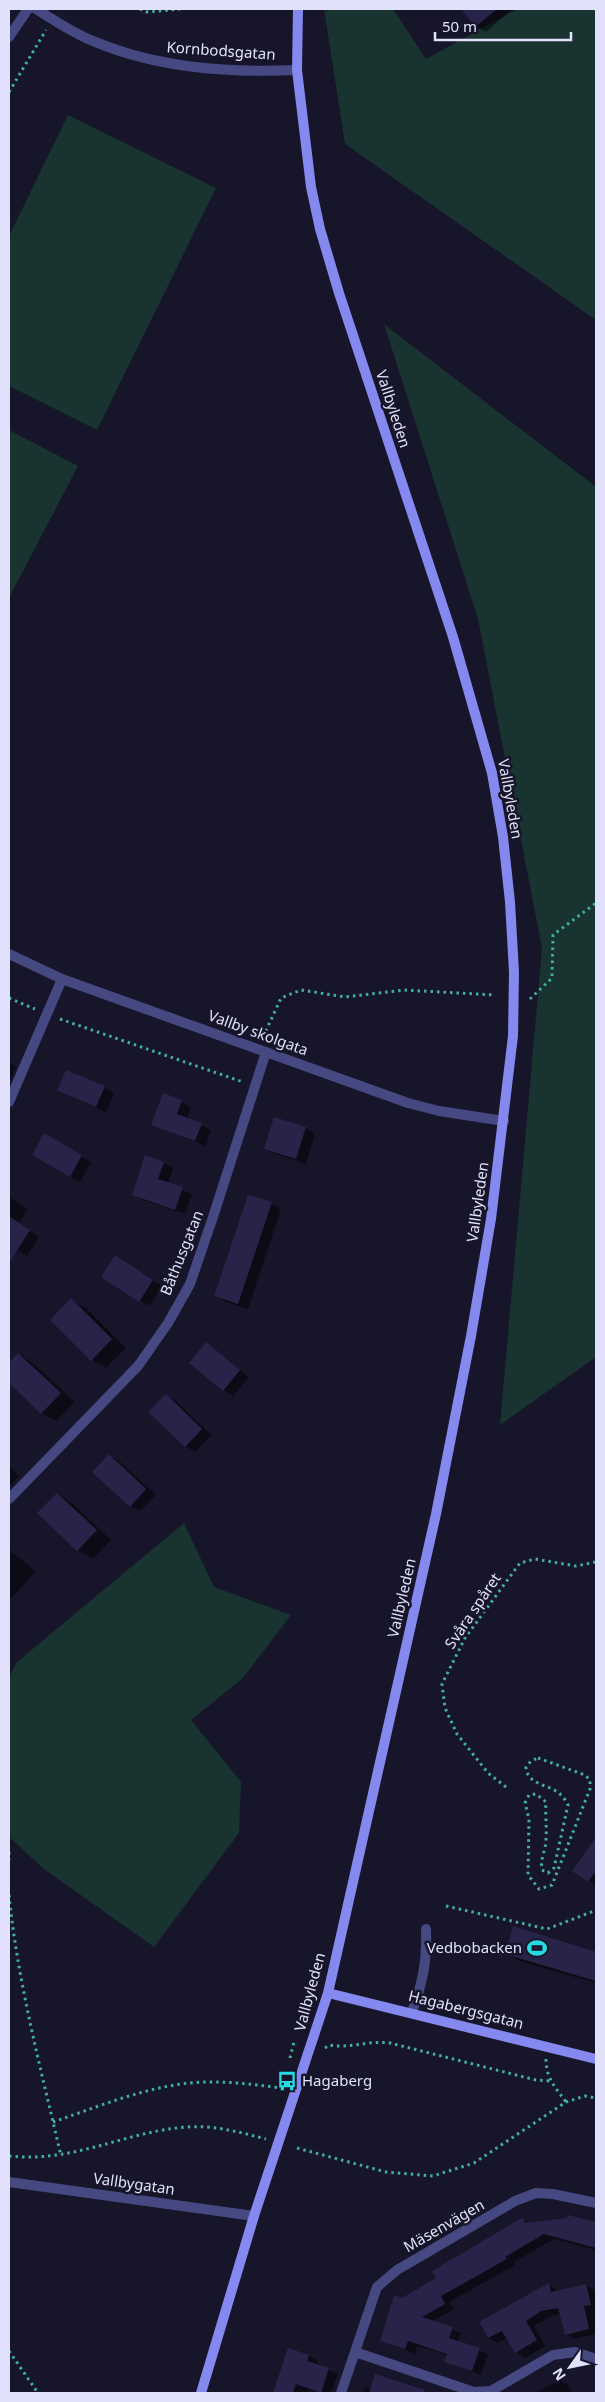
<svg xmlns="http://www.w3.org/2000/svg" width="605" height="2402" font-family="'Noto Sans',sans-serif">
	<rect width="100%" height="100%" fill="#171529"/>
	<!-- green -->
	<path fill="#183330" d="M324,9H393L426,59L517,9H596V320L345,144Z
		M68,115L216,188L97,430L9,386V236Z
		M384,324L596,487V1357L500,1425L542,948L478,619Z
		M9,430L78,466L9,598Z
		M184,1523L214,1587L291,1615L243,1678L191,1720L241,1782L239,1833L154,1947L44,1869L9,1837V1677L17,1662Z"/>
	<!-- shadow -->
	<path fill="#0007" d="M462,9H510L511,10L486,32L476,26Z
		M9,1063L16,1067L9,1082Z
		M104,1088L114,1093L106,1112L58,1090Z
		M163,1095L191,1107L187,1119L211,1130L206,1146L153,1125Z
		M306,1128L315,1134L306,1164L276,1154L266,1149Z
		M44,1135L91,1162L80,1182L33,1154Z
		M164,1163L173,1168L168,1184L192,1194L185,1214L143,1200L133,1194Z
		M9,1197L28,1209L19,1223L39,1237L27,1256L9,1245Z
		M271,1203L281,1209L248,1309L226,1302L216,1296Z
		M125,1263L162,1286L150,1306L103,1277Z
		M71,1300L86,1308L126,1348L106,1368L92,1360Z
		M206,1344L249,1377L233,1396L223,1390Z
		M19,1354L33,1363L75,1402L56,1421L41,1413L9,1382V1365Z
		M166,1395L176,1401L211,1435L195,1452L185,1446Z
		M109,1455L119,1461L156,1495L140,1511L130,1506Z
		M9,1466L19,1476L9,1487Z
		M57,1494L72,1503L111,1540L93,1559L78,1550L39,1513Z
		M9,1550L36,1571L9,1601Z
		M591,1846L596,1849V1885L589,1881Z
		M514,1927L596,1954V1983L519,1961L506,1953Z
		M569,2216L596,2224V2250L554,2239L514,2262L515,2265L449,2302L454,2309L432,2322L461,2333L458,2342L488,2354L481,2375L445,2361L447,2355L417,2346L415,2354L381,2340L403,2299L438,2279L522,2219L530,2224L568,2219Z
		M549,2284L558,2292L586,2285L595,2290L596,2334L575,2339L566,2334L561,2314L551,2316L534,2326L545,2346L525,2358L516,2352L507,2338L498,2343L489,2338L481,2322Z
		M289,2349L309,2356L318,2361L317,2365L338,2374L331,2393H319L309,2390L308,2393H274Z
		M559,2380L568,2385L573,2393H536Z
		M401,2386L398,2393H362L365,2387L371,2389Z"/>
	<!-- building -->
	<path fill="#282348" d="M461,9H497L475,27Z
		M66,1070L105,1086L96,1107L57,1090Z
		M163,1093L182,1100L177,1114L202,1123L195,1141L151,1125Z
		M274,1117L306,1127L296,1159L264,1149Z
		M44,1133L82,1155L70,1177L32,1155Z
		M145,1155L164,1162L158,1179L183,1187L175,1210L132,1195Z
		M248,1195L272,1202L238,1304L214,1296Z
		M9,1216L30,1230L9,1263Z
		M115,1255L153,1280L139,1302L101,1277Z
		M71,1298L112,1339L91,1361L50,1320Z
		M206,1342L240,1370L223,1391L189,1363Z
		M18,1353L61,1393L41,1414L9,1383V1363Z
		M166,1394L202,1429L185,1447L148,1412Z
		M109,1454L146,1489L130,1507L92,1472Z
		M57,1493L97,1530L77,1551L37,1513Z
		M596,1837V1871L588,1882L572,1871Z
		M513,1926L596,1952V1981L505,1954Z
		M568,2215L596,2222V2248L544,2234L505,2257L507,2259L441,2296L445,2304L422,2317L453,2327L449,2338L480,2348L472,2371L444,2362L447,2354L408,2341L405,2349L380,2341L394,2295L402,2298L436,2278L432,2271L522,2218L526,2223L567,2218Z
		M549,2283L551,2292L586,2284L591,2305L584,2306L589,2329L565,2335L558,2308L541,2311L526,2321L537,2340L515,2353L502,2331L488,2338L479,2322Z
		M288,2348L309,2355L307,2361L329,2368L321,2393L296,2384L293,2393H273Z
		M375,2374L425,2390L424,2393H369Z"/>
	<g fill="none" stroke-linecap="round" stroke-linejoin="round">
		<!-- path -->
		<path stroke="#41afa1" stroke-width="3" stroke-dasharray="2.5 4" stroke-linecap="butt" d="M140,9L146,12L182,9
			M9,92L46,30
			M9,998L35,1009
			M530,999L552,978L553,935L596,903
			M60,1019L243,1082
			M263,1037L281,998L301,990L345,997L404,990L495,995
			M538,1758L585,1775L590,1780V1789L552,1885L539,1889L528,1875L529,1819L525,1803L529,1795L536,1794L546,1802C545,1814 547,1827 546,1839C546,1850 540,1858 542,1870L548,1873L554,1868L568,1805C566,1802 564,1797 561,1795C551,1784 527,1786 526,1767L531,1761Z
			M506,1787L488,1773L457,1734L445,1708L442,1684L465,1638L520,1563L535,1559L576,1566L596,1562
			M9,1852V1860
			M9,1895C18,1984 41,2069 61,2156
			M446,1906L547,1929L594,1911L596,1912
			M325,2048L329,2045C350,2049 369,2040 390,2043L536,2080L550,2081
			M290,2058L294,2042L297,2043
			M546,2059C546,2078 555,2087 566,2102
			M53,2122C97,2107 143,2088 189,2083C220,2080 251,2084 281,2088L282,2085
			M297,2148L386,2172L433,2176L474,2163L566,2102L585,2096L596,2098
			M9,2156C75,2163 123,2132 186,2127C214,2125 239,2132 266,2139
			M9,2351L38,2393"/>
		<!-- street -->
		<path stroke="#464882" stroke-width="10" d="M36,9C54,20 73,33 93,41C157,68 227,73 297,70
			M9,37L28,9
			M9,954L62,979L408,1103L439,1111L504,1121
			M9,1102L62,979
			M9,1499L138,1366L168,1323L190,1284L213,1217L266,1052
			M412,2012C423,1982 427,1961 426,1929
			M9,2182L254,2216
			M355,2352L474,2392L491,2391L553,2355L575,2352L596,2359
			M341,2393L377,2287L397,2270L515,2201L536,2193L553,2194L596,2203"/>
		<!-- secondary -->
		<path stroke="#8488ef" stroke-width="10" d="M328,1993L596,2059
			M201,2393L254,2216L328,1993L436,1514L471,1336L491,1219L513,1036L514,972L510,902L503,837L492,773L453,637L339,293L320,229L311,187L297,70L298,9"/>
	</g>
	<!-- icons -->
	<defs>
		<symbol id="stadium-bare" viewBox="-9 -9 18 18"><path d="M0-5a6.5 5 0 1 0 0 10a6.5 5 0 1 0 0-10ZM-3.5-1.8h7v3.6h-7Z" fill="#26dce2" stroke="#171529" stroke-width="2.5" paint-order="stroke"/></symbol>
		<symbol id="bus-bare" viewBox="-9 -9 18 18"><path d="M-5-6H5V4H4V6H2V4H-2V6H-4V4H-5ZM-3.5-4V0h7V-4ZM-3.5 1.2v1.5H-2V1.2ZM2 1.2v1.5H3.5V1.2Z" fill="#26dce2" stroke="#171529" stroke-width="2.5" paint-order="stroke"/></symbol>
	</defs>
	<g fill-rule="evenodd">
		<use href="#stadium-bare" x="523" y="1934" width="28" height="28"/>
		<use href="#bus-bare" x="273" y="2067" width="28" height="28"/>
	</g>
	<g text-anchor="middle" stroke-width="5" stroke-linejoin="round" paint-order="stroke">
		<!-- street labels -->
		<g font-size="15" fill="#e2e1fb" stroke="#171529">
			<text transform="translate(221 51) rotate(4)" y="5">Kornbodsgatan</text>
			<text transform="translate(393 409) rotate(72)" y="5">Vallbyleden</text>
			<text transform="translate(510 799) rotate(80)" y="5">Vallbyleden</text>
			<text transform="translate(258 1033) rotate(20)" y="5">Vallby skolgata</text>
			<text transform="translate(478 1202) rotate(-82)" y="5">Vallbyleden</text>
			<text transform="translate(182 1253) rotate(-68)" y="5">Båthusgatan</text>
			<text transform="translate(402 1598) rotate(-77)" y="5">Vallbyleden</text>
			<text transform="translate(473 1611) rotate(-56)" y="5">Svåra spåret</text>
			<text transform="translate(310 1992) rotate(-75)" y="5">Vallbyleden</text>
			<text transform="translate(466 2010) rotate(14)" y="5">Hagabergsgatan</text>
			<text transform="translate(134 2184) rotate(8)" y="5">Vallbygatan</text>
			<text transform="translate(444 2226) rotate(-30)" y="5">Mäsenvägen</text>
		</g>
		<!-- poi labels -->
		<g font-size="15" fill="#e2e1fb" stroke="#171529" text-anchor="end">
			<text x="522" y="1953">Vedbobacken</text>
			<text x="302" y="2086" text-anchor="start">Hagaberg</text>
		</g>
	</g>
	<!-- border -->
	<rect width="605" height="2402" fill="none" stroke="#e2e1fb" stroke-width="20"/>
	<!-- north arrow -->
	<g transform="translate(570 2367) rotate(237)" stroke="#171529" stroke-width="4" paint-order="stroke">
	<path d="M0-4L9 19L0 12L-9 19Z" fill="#e2e1fb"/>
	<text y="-8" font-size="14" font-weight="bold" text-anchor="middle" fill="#e2e1fb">N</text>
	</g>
	<!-- scale -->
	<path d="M435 32v8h136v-8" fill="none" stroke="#e2e1fb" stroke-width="2.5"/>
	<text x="442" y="32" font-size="15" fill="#e2e1fb" stroke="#171529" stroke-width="4" paint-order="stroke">50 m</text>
</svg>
